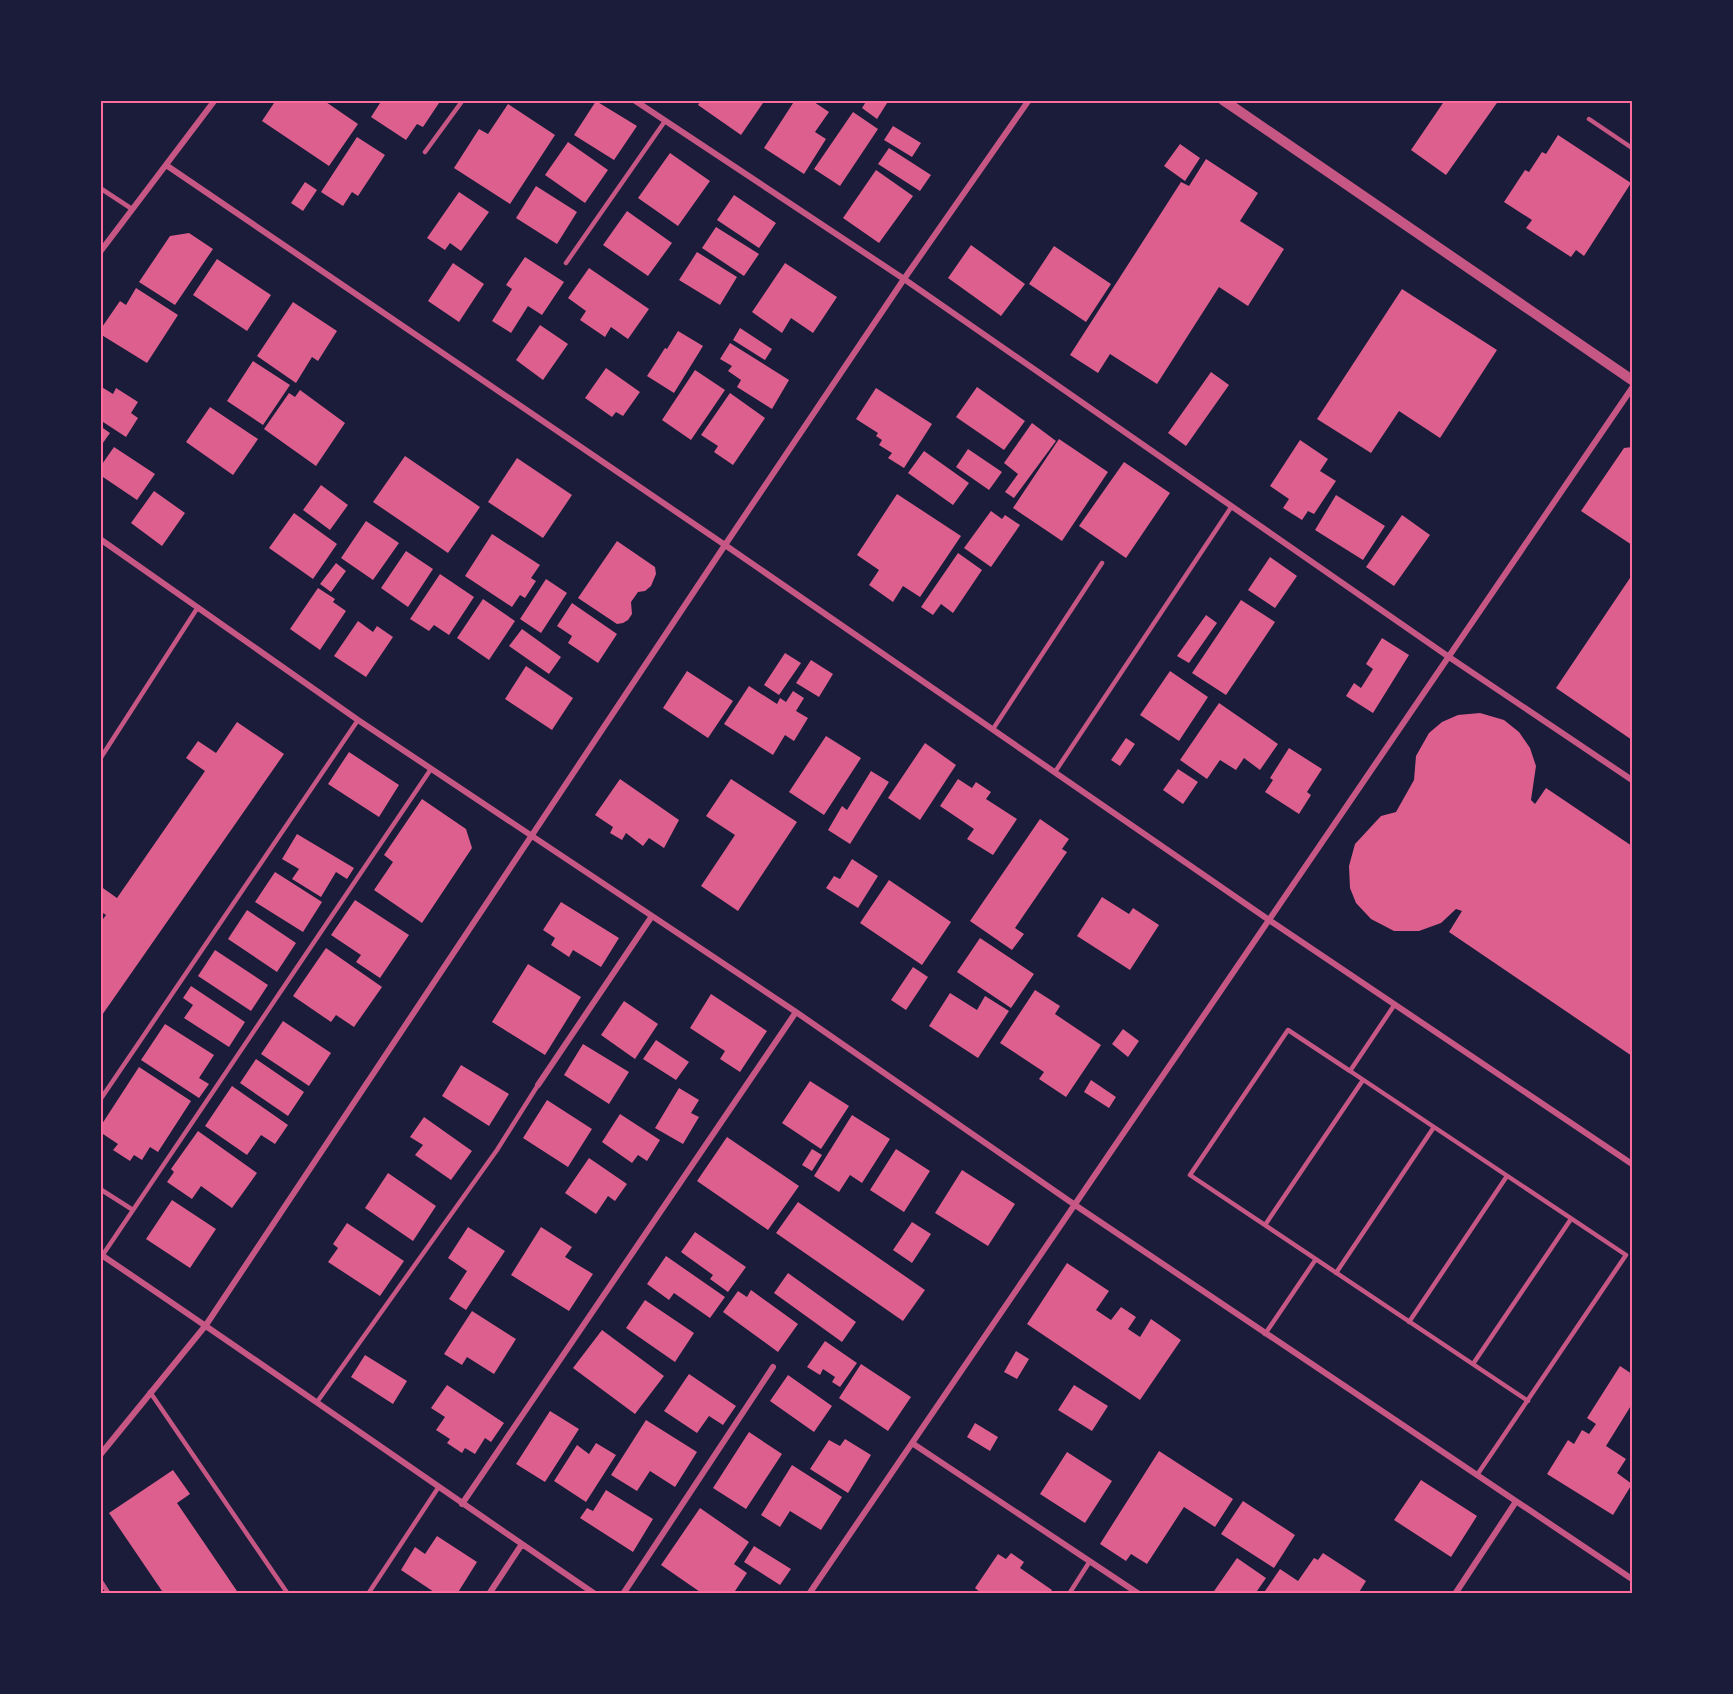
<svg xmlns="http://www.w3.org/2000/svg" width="1733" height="1694" font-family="Commissioner,sans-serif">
	<rect width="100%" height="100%" fill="#1b1b3a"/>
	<!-- building -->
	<path fill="#dd5f8e" d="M276,100H323L358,124L329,166L262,121Z
		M382,100H441L423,127L417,124L406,140L371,117Z
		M701,100H765L741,135L698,105Z
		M795,100H811L829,112L815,132L826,139L804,174L764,148Z
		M867,100H889L877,119L862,108Z
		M1445,100H1499L1446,175L1411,150Z
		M596,101L637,126L614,160L574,135Z
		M508,104L555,135L510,204L454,168L479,129L488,134Z
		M853,112L878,129L840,186L814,169Z
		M893,126L921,143L912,157L884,140Z
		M1558,135L1631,183L1584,256L1576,250L1571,257L1526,228L1532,220L1504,202L1525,170L1529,172L1542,152L1546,154Z
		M357,137L385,155L358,196L352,192L343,206L321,192Z
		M568,142L608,170L585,203L545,175Z
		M1180,144L1200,158L1185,181L1164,166Z
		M889,148L931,175L920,191L878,164Z
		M670,153L710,181L678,226L638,198Z
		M1206,159L1258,193L1240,221L1284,249L1248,306L1219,287L1157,384L1110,354L1098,373L1070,355L1181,182L1189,186Z
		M876,170L913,196L879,243L843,218Z
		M305,182L317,190L303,211L291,203Z
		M536,186L577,212L557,244L516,218Z
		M459,192L489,212L461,251L450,243L445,250L427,238Z
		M734,195L776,223L759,248L717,220Z
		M627,211L672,243L648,276L603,245Z
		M716,227L759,254L744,276L702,248Z
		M189,233L213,249L175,305L139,282L170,236Z
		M971,245L1025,284L1001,316L948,278Z
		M1054,246L1111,284L1086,322L1029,284Z
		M697,252L737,277L720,305L679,280Z
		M525,257L564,282L542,315L528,306L511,333L492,321L512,289L506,285Z
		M217,259L271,295L247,331L193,295Z
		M453,263L484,284L459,322L428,301Z
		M785,263L837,297L813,333L791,318L782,333L752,312Z
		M589,268L649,309L628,339L611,327L605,337L580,320L586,311L568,298Z
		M136,288L178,315L147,363L100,334V330L120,301L126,305Z
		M1402,289L1497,350L1440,438L1399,411L1371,453L1317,419Z
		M293,302L337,331L318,361L312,357L296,383L257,356Z
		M540,325L568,344L543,380L516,360Z
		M740,328L772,349L765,360L733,340Z
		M678,331L703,346L674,393L647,376L665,348L667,349Z
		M730,343L789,380L772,409L737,387L741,380L728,371L732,366L720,359Z
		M253,361L290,385L263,425L227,401Z
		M606,368L640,392L623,416L616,412L612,417L585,398Z
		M695,370L725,390L691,440L662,420Z
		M1211,372L1229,385L1186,446L1168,433Z
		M100,386L113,394L116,388L138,402L131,413L138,418L126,437L100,420Z
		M977,387L1025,421L1004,450L956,417Z
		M876,388L932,424L904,468L888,458L892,453L879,445L882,440L876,436L878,433L856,419Z
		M300,390L345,423L316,466L264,429L289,393L295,397Z
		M730,393L765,418L733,465L714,452L718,446L701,435Z
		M210,407L258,439L233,475L186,442Z
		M1032,423L1056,441L1014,498L1005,492L1018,474L1004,463Z
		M100,426L110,433L100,447Z
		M1059,439L1108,472L1062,541L1013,508Z
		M1300,440L1328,459L1320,471L1336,481L1314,514L1308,511L1302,520L1283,508L1289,499L1270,486Z
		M114,447L155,474L137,500L100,475V467Z
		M1632,447V545L1581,511L1624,448Z
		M968,449L1002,472L989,490L956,467Z
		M924,451L969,483L953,505L908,473Z
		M405,456L480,507L448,553L373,502Z
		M517,458L572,495L543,538L488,502Z
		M1124,462L1170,493L1126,558L1079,526Z
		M321,485L348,505L330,530L303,510Z
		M154,491L185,513L162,546L131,523Z
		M897,494L961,536L920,597L903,586L893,602L869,585L879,570L857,555Z
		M1336,495L1385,526L1363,560L1315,530Z
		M991,511L1002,519L1005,515L1020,525L991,567L964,548Z
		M294,513L337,544L313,579L269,548Z
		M1402,515L1430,535L1394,586L1366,567Z
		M366,521L399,543L373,580L341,558Z
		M492,534L540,565L531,578L536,581L525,598L520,595L512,607L465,576Z
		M617,541L655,567L656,574L651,586L645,591L638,592L631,602L632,614L628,620L623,623L617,624L578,598Z
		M406,551L433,569L408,607L381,588Z
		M958,553L982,570L953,613L941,604L933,615L921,607Z
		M1270,557L1297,576L1275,608L1248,590Z
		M336,563L346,571L331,592L320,584Z
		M440,574L474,597L449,635L434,625L429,631L410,619Z
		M1632,575V740L1556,688Z
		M546,579L567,593L541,633L520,619Z
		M318,588L335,599L333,602L346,611L320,650L290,629Z
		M483,599L515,621L489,660L457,638Z
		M1241,600L1275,622L1226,695L1192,673Z
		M572,603L617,634L598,663L568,643L572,636L557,626Z
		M1206,615L1217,623L1189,663L1177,656Z
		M358,621L373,632L377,626L393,637L366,677L334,656Z
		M522,629L561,657L549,674L509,646Z
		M1382,638L1409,655L1373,713L1346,696L1354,683L1361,688L1373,669L1366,664Z
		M785,653L801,663L779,695L764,685Z
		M811,660L833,674L819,697L796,683Z
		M526,666L573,698L552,730L505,699Z
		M687,671L733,701L708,738L663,708Z
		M1170,671L1208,697L1179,741L1140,715Z
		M749,686L777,704L780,698L786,702L793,691L804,698L796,711L808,718L794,741L785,735L773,755L724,724Z
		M1219,703L1278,744L1260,770L1244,758L1236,770L1220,760L1207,779L1180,760Z
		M1480,713L1504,720L1519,732L1530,748L1536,766L1531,800L1535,804L1546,788L1632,846V1056L1449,932L1462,911L1456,909L1441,923L1419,931H1394L1371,919L1356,903L1350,888L1349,866L1355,844L1381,816L1396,812L1414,780L1416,756L1429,733L1442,722L1458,715Z
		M237,722L284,754L100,1018V923L106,915L100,911V886L117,898L205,771L186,758L198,741L216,753Z
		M826,736L861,758L824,815L789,792Z
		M1126,738L1135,744L1120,766L1111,760Z
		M925,743L956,765L920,820L888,798Z
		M1289,748L1322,769L1307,792L1311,795L1299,814L1265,792L1273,780L1270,778Z
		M349,752L399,785L379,817L328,784Z
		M1178,769L1198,782L1183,804L1163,790Z
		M871,771L889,782L850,844L828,830L842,806L847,810Z
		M620,779L679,820L664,848L649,838L643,846L626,833L622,840L610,833L613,827L595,815Z
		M731,779L797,822L738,911L701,886L735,835L706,816Z
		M958,779L972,788L976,782L991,792L986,799L1017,819L993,855L967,839L974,829L940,806Z
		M422,799L466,829L472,848L422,923L374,890L393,862L384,855Z
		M1040,819L1069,839L1062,849L1067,852L1015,928L1024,934L1012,950L970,921Z
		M297,834L354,868L347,879L336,872L321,897L292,879L299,869L282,859Z
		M852,859L878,876L858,908L826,888L834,876L840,879Z
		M275,872L322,902L303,932L255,902Z
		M889,880L951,922L922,965L860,923Z
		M1102,897L1129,914L1133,908L1159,925L1130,970L1077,936Z
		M355,900L409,935L380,978L356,962L361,955L331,935Z
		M561,902L619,938L601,967L573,950L569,957L551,945L555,938L543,930Z
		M247,910L296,943L277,972L228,939Z
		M980,938L1034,974L1011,1008L957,972Z
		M326,948L382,987L354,1027L336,1015L331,1022L293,996Z
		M215,950L268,985L251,1011L198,976Z
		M528,964L581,997L545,1055L492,1022Z
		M913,967L928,977L906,1010L891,1000Z
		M191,986L245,1022L229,1047L184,1018L193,1005L183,998Z
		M1035,990L1060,1006L1055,1014L1101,1045L1066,1097L1039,1079L1044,1072L1000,1043Z
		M950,993L977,1010L985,996L1009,1011L978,1058L929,1026Z
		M711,994L767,1031L740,1072L720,1059L725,1051L690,1028Z
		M624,1001L658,1024L635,1059L601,1035Z
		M283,1021L331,1053L309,1086L261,1054Z
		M165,1024L214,1055L199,1078L209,1084L199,1098L141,1060Z
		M1123,1029L1139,1041L1128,1057L1112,1044Z
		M656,1040L689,1062L676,1080L643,1059Z
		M583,1044L629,1072L609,1104L564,1075Z
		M256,1059L304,1092L288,1116L240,1083Z
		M461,1065L509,1094L489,1126L442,1096Z
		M139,1067L191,1101L158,1152L150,1147L142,1160L134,1155L130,1161L113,1150L118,1144L100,1132V1127Z
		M1091,1080L1116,1097L1109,1108L1084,1092Z
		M810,1081L849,1106L821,1149L782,1123Z
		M232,1086L288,1125L275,1144L261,1135L247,1155L205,1126Z
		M679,1088L699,1100L691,1113L699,1117L683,1144L655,1128Z
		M547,1100L592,1129L568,1167L523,1138Z
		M620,1114L660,1140L647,1161L638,1155L632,1163L602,1142Z
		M852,1115L890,1139L862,1183L850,1175L839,1192L814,1176Z
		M424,1117L472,1151L451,1180L415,1155L423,1145L410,1137Z
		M198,1131L257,1173L232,1208L201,1186L192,1199L167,1182L174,1172L171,1169Z
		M727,1137L799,1186L768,1230L697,1181Z
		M812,1149L822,1155L812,1171L802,1165Z
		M896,1149L930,1171L904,1212L870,1190Z
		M589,1158L627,1184L615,1201L608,1196L596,1214L565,1193Z
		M962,1170L1015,1204L988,1246L935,1213Z
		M388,1173L436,1206L413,1241L365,1208Z
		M172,1200L216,1229L190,1268L146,1239Z
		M798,1202L925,1290L903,1321L776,1233Z
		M912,1222L931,1234L912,1263L893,1250Z
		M347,1223L404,1261L380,1296L328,1262L338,1248L333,1244Z
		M468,1227L505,1251L466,1310L449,1299L467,1271L448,1258Z
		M541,1227L572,1247L565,1257L593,1274L569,1311L511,1275Z
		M695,1232L746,1267L728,1292L710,1279L713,1275L681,1252Z
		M666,1256L725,1297L710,1318L674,1293L669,1300L647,1284Z
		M1067,1263L1109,1291L1096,1310L1111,1320L1121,1307L1136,1317L1128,1329L1140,1337L1151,1319L1181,1340L1140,1400L1027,1324Z
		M788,1273L856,1322L842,1342L774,1293Z
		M751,1290L798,1324L778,1352L723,1312L738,1291L747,1297Z
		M645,1300L694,1333L675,1362L626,1328Z
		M472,1311L516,1339L494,1374L467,1357L462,1365L444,1354Z
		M602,1330L664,1376L635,1414L573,1368Z
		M825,1341L857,1363L840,1387L832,1382L835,1377L823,1369L820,1375L807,1367Z
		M1016,1351L1029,1359L1017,1379L1004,1372Z
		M365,1355L407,1381L393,1404L351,1377Z
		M861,1364L911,1397L888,1431L839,1398Z
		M1620,1366L1632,1374V1404L1606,1446L1626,1459L1617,1473L1632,1484L1613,1515L1547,1474L1568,1440L1574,1444L1582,1430L1589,1434L1596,1424L1587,1418Z
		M689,1374L736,1406L723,1425L709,1416L697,1433L664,1411Z
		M788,1375L832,1406L814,1432L770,1401Z
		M447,1385L504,1423L491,1442L485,1438L475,1454L465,1448L462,1453L447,1443L450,1439L436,1430L445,1417L431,1408Z
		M1074,1385L1108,1406L1092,1431L1058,1410Z
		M550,1411L579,1429L545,1482L516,1464Z
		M646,1420L697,1452L675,1487L650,1471L637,1491L611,1475Z
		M975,1423L998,1437L990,1451L967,1437Z
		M749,1432L782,1454L746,1509L713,1488Z
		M845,1439L871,1455L848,1493L810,1469L829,1440L840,1446Z
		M596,1443L616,1455L586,1502L554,1481L577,1445L589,1454Z
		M1159,1451L1233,1499L1215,1527L1184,1507L1147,1564L1131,1554L1126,1561L1100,1544Z
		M1067,1452L1112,1481L1085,1523L1040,1494Z
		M792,1465L842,1497L821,1530L790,1511L780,1527L761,1515Z
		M173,1470L190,1494L177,1503L239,1594H164L109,1513Z
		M1421,1480L1477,1516L1451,1557L1394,1520Z
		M606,1490L653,1519L633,1552L580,1518L587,1508L593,1511Z
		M1243,1501L1295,1535L1274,1568L1221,1534Z
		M700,1508L749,1542L734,1564L747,1573L733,1594H703L661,1565Z
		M437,1536L477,1562L457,1594H437L401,1570L415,1547L425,1554Z
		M754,1546L791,1569L780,1585L744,1562Z
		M1011,1553L1024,1562L1020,1568L1052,1590L1049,1594H982L975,1588L998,1554L1006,1559Z
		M1323,1553L1366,1581L1358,1594H1263L1280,1569L1298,1581L1314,1558L1318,1560Z
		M1237,1558L1266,1578L1255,1594H1212Z"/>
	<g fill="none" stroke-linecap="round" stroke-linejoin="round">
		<!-- service -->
		<path stroke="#c65784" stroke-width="4.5" d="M1589,119L1632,148
			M425,152L463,100
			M100,188L132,209
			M566,263L665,121
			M993,729L1102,563
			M100,759L198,607
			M1055,772L1232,506
			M1395,1004L1350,1071L1626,1255L1477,1475
			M1350,1071L1288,1030L1190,1175L1528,1401
			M100,1100L358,720
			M100,1189L133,1210
			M1265,1225L1363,1080
			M102,1256L431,769
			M1336,1273L1434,1127
			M1409,1322L1507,1176
			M1265,1334L1316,1259
			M1473,1364L1571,1219
			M150,1392L288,1594
			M317,1402L497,1150L538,1085
			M100,1580L109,1594
			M368,1594L438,1488
			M1069,1594L1090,1561"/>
		<!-- minor -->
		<path stroke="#c65784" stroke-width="6" d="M634,100L904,279L1449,657L1632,780
			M166,165L725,545L1269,920L1632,1164
			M100,252L215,100
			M100,539L358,720L796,1012L1075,1205L1632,1579
			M538,1085L652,916
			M100,1254C266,1366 429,1481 595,1594
			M912,1443L1139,1594
			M100,1455L206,1325L725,545L904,279L1029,100
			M462,1504L796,1012
			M489,1594L522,1544
			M623,1594L773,1367
			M809,1594L1632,388
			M1455,1594L1515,1503"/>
		<!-- tertiary -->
		<path stroke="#c65784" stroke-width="10" d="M1223,100L1632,380"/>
	</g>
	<!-- border -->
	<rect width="1733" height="1694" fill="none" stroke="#1b1b3a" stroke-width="204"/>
	<rect x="102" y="102" width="1529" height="1490" fill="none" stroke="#ff6b9d" stroke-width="2"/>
</svg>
